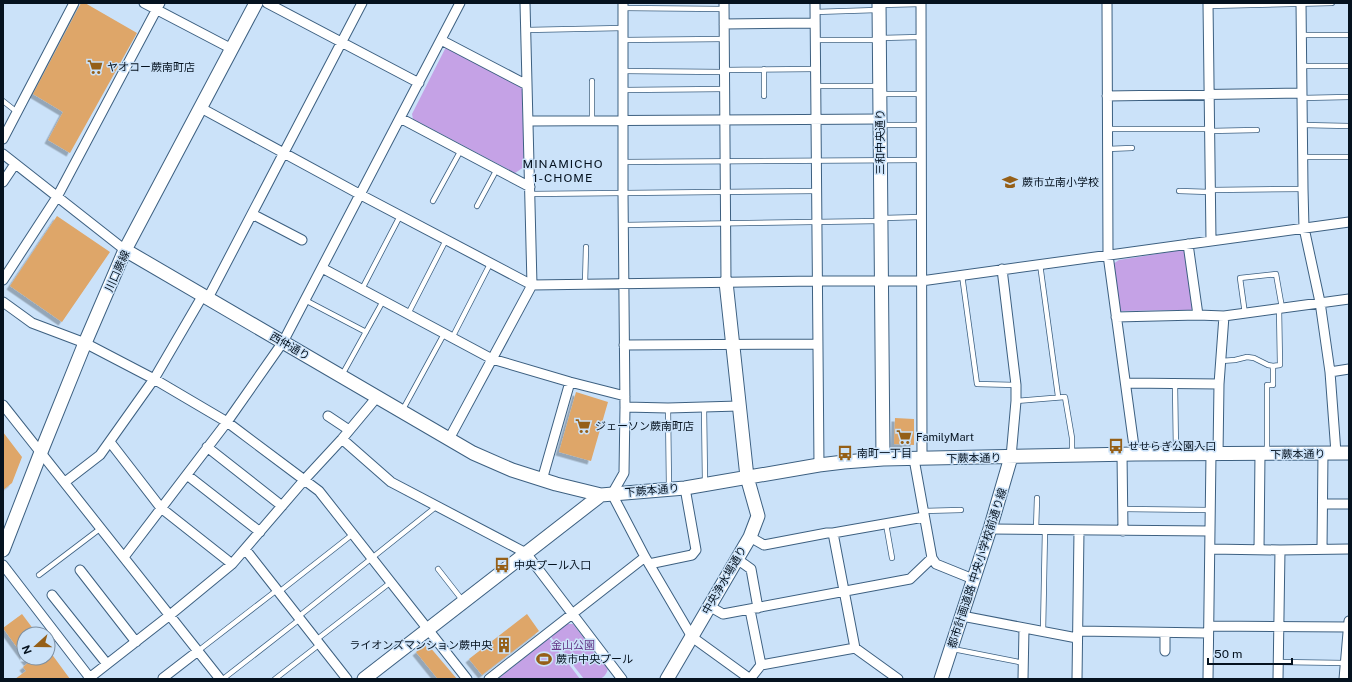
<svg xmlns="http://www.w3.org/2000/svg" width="1352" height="682" font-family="'Public Sans','Noto Sans JP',sans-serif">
	<defs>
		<filter id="shadow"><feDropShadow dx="-3.5" dy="3.5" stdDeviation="0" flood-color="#0004"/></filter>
	</defs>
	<rect width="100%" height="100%" fill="#cbe2f9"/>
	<!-- green -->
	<path fill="#c5a2e6" d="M446,47L522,88L524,167L515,173L413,119L412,114Z
		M1182,250L1187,252L1193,308L1191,310L1121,311L1118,309L1113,264L1119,260Z
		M567,624H573L608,669C604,682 596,679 584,679L551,637Z
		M549,638L580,679H498Z"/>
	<!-- building -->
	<path fill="#dea669" filter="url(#shadow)" d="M81,3H85L137,33L70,153L48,140L63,112L33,94Z
		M57,216L110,252L62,322L10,286Z
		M576,392L608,402L591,461L559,452Z
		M895,418L914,419V445L894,444Z
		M3,432L22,457L12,483L3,490Z
		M22,614L37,634H24V657L3,628Z
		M527,614L539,631L482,675L469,659Z
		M425,645L427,648L429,646L457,679H436L437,678L416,652Z
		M48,649L70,679H15L26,671L23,667L28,663L24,658H48Z"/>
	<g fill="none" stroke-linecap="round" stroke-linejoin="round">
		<defs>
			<path id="lane" d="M880,5L921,4
				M1208,6L1332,3
				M623,8L724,9
				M815,12L877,10
				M526,30L623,28
				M1302,35H1349
				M880,38L921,37
				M623,40L724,39
				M815,40H878
				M1302,66H1349
				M724,70L815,69
				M623,71L724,72
				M592,81V121
				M816,86H878
				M623,90L724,89
				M881,94H921
				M764,96V69
				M1302,98L1349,97
				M3,101L17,112
				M880,125H921
				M1303,125L1349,126
				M1107,129H1209
				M1209,131L1257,130
				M1107,149L1132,148
				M1303,157H1349
				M623,162L921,160
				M1210,190L1303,189
				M1179,191L1210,192
				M530,194L817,191
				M433,201L461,150
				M477,206L497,169
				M883,218L921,217
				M624,225L880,221
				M1040,264L1058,396
				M962,275L977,384L1016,385
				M585,284L586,247
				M362,289L400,216
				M305,300L366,332
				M408,314L446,240
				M1245,314L1240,278L1276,274L1282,308
				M452,338L490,264
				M1221,361L1235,360L1247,357L1254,358L1268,365L1273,366
				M342,375L383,301
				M1175,384L1176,452
				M1016,401L1065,397L1072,438V455
				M704,407L705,482
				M668,408L669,488
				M402,411L444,334
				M1267,452V385H1273V366L1280,365L1279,308
				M1122,509L1210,510
				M923,511L961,510
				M886,524L892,558
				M1036,530L1037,498
				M438,569L463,601
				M39,575L101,528
				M279,592L353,534
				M298,617L437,506
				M1043,632L1045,530
				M316,640L391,582
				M953,649L1024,663
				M198,651L277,590
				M1279,662L1345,663
				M223,679L300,619
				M275,679L320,644"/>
			<path id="street" d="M144,3L232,49
				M267,3L419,83
				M623,3V193L625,407L624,473L612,494L645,557L692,637L750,679L761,665L855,648L898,679
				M724,3L726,282
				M815,3L819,465
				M921,3L922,459
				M1107,3L1108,255L1135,454
				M1208,3L1211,241
				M1301,3L1303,189L1304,228L1320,302L1330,372L1336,453
				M724,24L815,23
				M441,40L527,85
				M1107,96L1302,93
				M201,108L361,195L532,285L817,281H921L1349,222
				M400,118L530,187
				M528,121L880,119
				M3,139L74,3
				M3,154L125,250
				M3,182L15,164
				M252,214L302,240
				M1188,244L1198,315
				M322,268L492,359L570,382L625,396
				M1002,269L1016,385V401L1011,457
				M3,280L57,197L160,3
				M208,298L362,3
				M3,302L32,323L85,343L154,379L227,422L319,491L467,679
				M1116,317L1198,315L1224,316L1349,299
				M624,345L818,344
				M1330,372L1349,369
				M1126,383L1219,384
				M3,405L220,679
				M625,407L668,408L739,406
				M328,416L349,430
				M342,439L391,482L526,553L622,679
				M449,439L532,285L525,3
				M110,442L161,508L232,564
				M207,447L282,506
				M1122,454L1123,531
				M1218,454L1219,384L1224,316
				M914,459L932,558L936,564L973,579
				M187,475L260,532
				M542,480L570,382
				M65,482L100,455L154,379L203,295
				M1323,504H1349
				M990,529L1210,531
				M833,533L855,648
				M750,537L764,545L827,533H833L924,517
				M245,549L347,679
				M1210,549L1280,550L1349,549
				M1322,549L1323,453
				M1259,550L1260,454
				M124,557L227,422L283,342L460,3
				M737,559L751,569L758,608
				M649,564L692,555L696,550L685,488
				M3,565L90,678
				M80,570L136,642
				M52,595L107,664
				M709,606L723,614L910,579L932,558
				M750,610L761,665
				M962,616L1077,638
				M1209,626L1349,627
				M1078,631L1208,633
				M1165,651V633
				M163,678L198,651
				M88,679L170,615L232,564L305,479L342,439L377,397
				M489,679L645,557
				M1023,679L1024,628
				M1077,679L1079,531
				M1208,679L1211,454
				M1278,679L1280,550
				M1344,679L1349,621"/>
			<path id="secondary" d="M879,3L883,459
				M125,250L473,453L512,470L556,484L601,495L685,488L819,465L844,462L883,459L1135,454L1349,453
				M3,550L41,452L85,343L125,250L256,3
				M364,679L601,495
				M667,679L750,537L758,516L747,477L726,282
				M941,679L990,529L1011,457"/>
		</defs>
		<!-- lane casing -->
		<use href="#lane" stroke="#3d6081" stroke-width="6"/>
		<!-- street casing -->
		<use href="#street" stroke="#3d6081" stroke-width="11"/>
		<!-- secondary casing -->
		<use href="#secondary" stroke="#3d6081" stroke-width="15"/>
		<!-- lane -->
		<use href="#lane" stroke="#fff" stroke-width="4.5"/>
		<!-- street -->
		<use href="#street" stroke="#fff" stroke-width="9"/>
		<!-- secondary -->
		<use href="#secondary" stroke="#fff" stroke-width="13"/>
	</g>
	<!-- icons -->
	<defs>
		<symbol id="supermarket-bare" viewBox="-9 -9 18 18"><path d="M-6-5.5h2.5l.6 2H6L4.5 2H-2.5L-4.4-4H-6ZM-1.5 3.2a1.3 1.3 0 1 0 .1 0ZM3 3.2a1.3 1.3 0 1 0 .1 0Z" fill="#955f17" stroke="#cbe2f9" stroke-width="2.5" paint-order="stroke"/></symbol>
		<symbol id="school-bare" viewBox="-9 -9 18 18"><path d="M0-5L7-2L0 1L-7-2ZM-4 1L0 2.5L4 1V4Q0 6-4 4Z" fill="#955f17" stroke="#cbe2f9" stroke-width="2.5" paint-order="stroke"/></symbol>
		<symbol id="bus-bare" viewBox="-9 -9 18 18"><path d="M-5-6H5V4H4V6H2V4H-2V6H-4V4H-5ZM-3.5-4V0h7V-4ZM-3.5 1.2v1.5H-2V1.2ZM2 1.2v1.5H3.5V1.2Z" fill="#955f17" stroke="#cbe2f9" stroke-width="2.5" paint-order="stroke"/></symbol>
		<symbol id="building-bare" viewBox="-9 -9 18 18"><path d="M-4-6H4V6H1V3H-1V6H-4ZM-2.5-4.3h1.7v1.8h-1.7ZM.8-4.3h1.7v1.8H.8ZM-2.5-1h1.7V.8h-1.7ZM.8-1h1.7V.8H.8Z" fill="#955f17" stroke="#cbe2f9" stroke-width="2.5" paint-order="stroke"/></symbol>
		<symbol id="stadium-bare" viewBox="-9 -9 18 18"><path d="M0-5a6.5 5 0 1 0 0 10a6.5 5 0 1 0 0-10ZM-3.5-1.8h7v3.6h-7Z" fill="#955f17" stroke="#cbe2f9" stroke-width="2.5" paint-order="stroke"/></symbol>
	</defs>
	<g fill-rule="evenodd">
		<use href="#supermarket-bare" x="84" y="56" width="22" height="22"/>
		<use href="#school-bare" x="999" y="171" width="22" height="22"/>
		<use href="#supermarket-bare" x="572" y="415" width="22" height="22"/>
		<use href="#supermarket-bare" x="893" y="426" width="22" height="22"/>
		<use href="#bus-bare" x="1105" y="435" width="22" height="22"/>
		<use href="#bus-bare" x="834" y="442" width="22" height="22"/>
		<use href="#bus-bare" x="491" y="554" width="22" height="22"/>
		<use href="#building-bare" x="493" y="634" width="22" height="22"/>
		<use href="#stadium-bare" x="533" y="648" width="22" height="22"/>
	</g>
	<g text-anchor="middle" stroke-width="3" stroke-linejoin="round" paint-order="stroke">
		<!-- poi labels -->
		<g font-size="11" fill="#05121f" stroke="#cbe2f9" text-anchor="start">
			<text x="107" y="71">ヤオコー蕨南町店</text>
			<text x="1022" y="186">蕨市立南小学校</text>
			<text x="595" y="430">ジェーソン蕨南町店</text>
			<text x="916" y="441">FamilyMart</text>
			<text x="1128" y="450">せせらぎ公園入口</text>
			<text x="857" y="457">南町一丁目</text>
			<text x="514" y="569">中央プール入口</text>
			<text x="492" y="649" text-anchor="end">ライオンズマンション蕨中央</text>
			<text x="556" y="663">蕨市中央プール</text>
		</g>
		<!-- street labels -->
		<g font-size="11" fill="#05121f" stroke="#cbe2f9">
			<text transform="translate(880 142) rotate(-90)" y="4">三和中央通り</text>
			<text transform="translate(117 271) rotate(-66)" y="4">川口蕨線</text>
			<text transform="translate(290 346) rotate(30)" y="4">西仲通り</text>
			<text transform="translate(1298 454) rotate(-1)" y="4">下蕨本通り</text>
			<text transform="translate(974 458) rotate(-1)" y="4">下蕨本通り</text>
			<text transform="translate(652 490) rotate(-5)" y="4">下蕨本通り</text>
			<text transform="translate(977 568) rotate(-72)" y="4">都市計画道路 中央小学校前通り線</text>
			<text transform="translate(724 580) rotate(-60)" y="4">中央浄水場通り</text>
		</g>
		<!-- park labels -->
		<g font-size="11" fill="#653888" stroke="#cbe2f9">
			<text x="573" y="649">金山公園</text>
		</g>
		<!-- neighbourhood labels -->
		<g font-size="12" letter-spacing="1" fill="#05121f" stroke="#cbe2f9">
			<text x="563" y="168">MINAMICHO<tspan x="563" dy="14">1-CHOME</tspan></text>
		</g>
	</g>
	<!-- border -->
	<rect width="1352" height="682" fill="none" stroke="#05121f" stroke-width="8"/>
	<!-- north arrow -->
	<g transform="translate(36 646) rotate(249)"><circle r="19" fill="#cbe2f9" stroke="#7c8fa2"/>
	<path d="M0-3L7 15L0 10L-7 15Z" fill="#955f17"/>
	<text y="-6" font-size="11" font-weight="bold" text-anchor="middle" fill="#05121f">N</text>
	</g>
	<!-- scale -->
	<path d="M1208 658v6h84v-6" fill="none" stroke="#05121f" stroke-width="2"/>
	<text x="1214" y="658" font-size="12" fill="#05121f" stroke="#cbe2f9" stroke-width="3" paint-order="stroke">50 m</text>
</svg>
